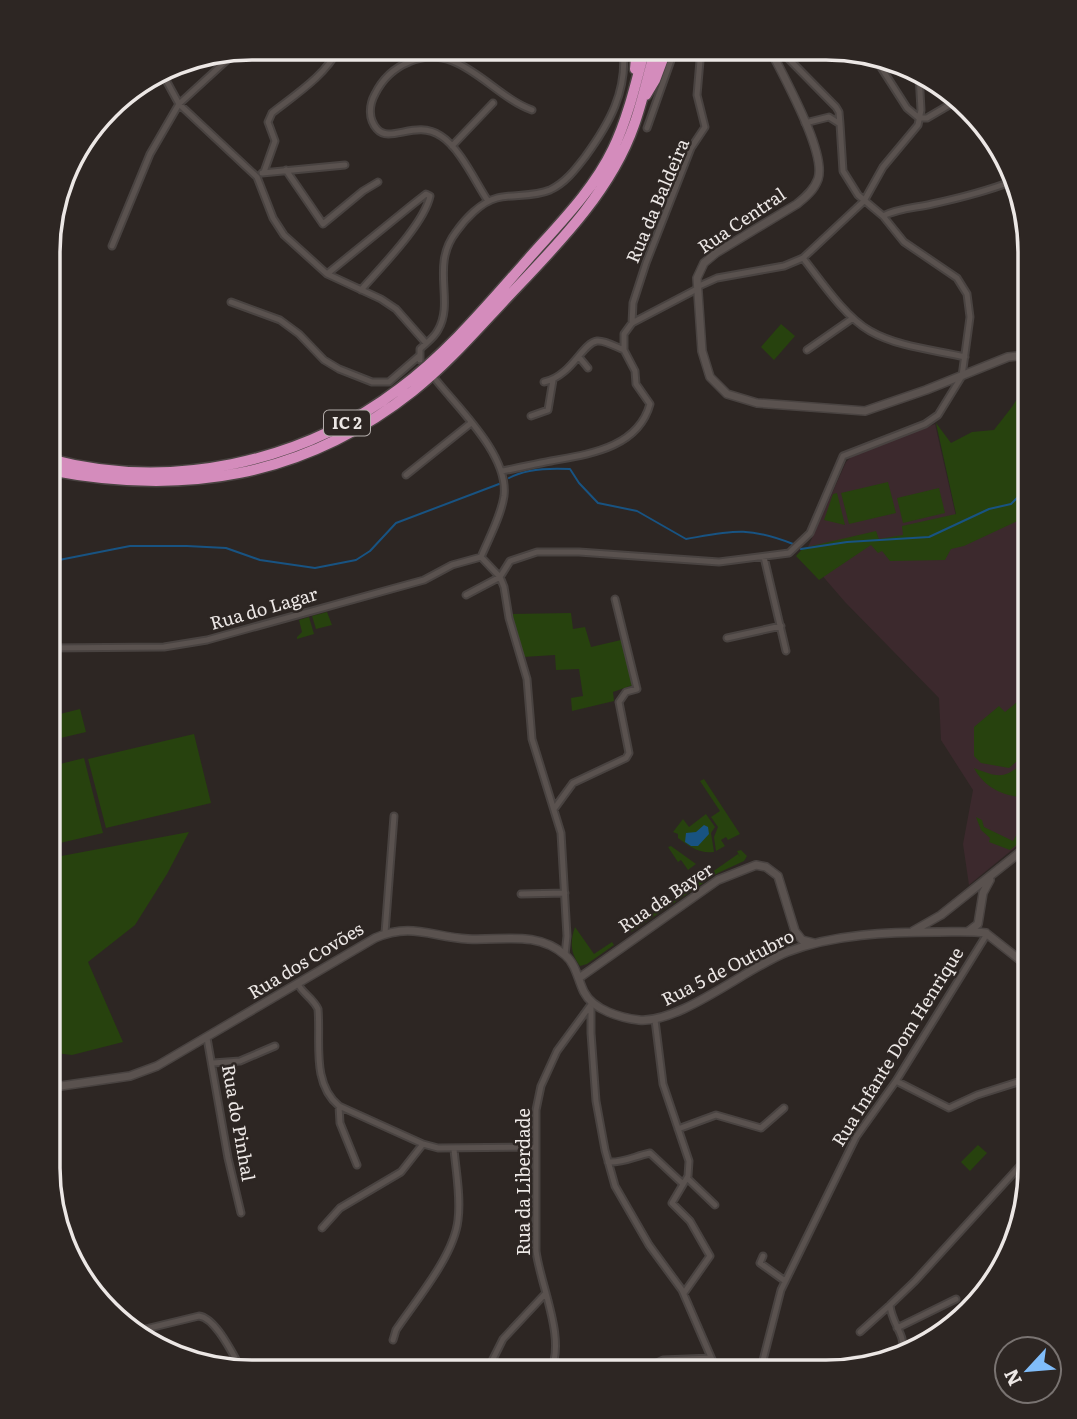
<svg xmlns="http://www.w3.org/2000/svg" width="1077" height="1419" font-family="Literata,serif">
	<rect width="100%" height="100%" fill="#2d2623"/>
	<!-- medical -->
	<path fill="#3c292d" d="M935,424L957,521L1030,495L1029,836L969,885L963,844L973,790L941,740L939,698L845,602L801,551L808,547L846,462L851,457Z"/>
	<!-- green -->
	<path fill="#27420e" d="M781,324L795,336L774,360L761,347Z
		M1030,360V515L964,546L951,549L945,560L890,561L882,551L878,553L871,545L819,580L796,556L803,548L876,531L879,539L903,535L902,526L956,514L936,423L951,443L972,432L994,430C1005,414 1036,385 1018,366L1019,362Z
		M888,482L896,513L849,524L841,493Z
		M939,488L945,513L903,523L897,498Z
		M837,493L845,525L824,520L833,494Z
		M327,612L332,625L316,629L312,616Z
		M571,613L573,629L585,627L591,647L621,640L633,685L613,692L614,701L572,711L571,698L583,696L579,669L556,670L555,655L523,657L511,614Z
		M309,617L314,634L297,639V637L302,632L299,620Z
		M1028,693H1030L1029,751L1009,768L981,763L974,756V727L999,706L1005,712Z
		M80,709L86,732L48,741V717Z
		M194,734L211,803L106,828L88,759Z
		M84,758L103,833L60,843L48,796V767Z
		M1029,758V798C1006,797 985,789 974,768C1003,780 1006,777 1029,758Z
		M704,779L740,834L728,840L726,837L721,840L725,846L716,851L714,837L718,827L711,817L720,811L700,781Z
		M706,814L715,827L711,833L714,852C699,854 689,846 678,838V834L673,832L683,819L689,827Z
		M1029,814V835L1010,850L989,842L990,838L981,830L976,817L982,820L984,827L1013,841Z
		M189,832L167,874L135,925L88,962L123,1042L72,1055L47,1052L48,855L56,857Z
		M671,846L696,864L688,870L681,860L678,862L668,847Z
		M741,850L747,856L744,861L718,873L631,932L629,930L738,854L740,857L737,851Z
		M575,927L594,954L612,942L614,945L587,964L580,966C570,953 570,941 575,927Z
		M978,1145L987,1153L970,1171L961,1162Z"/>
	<!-- water -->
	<path fill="#185382" d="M704,825L708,827L709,834L698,846H691L685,842L686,833L696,832Z"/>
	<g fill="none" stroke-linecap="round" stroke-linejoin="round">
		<!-- stream -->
		<path stroke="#185382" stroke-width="2" d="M509,478C527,468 551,468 570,469L579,483L598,503L637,511L686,539C732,531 747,526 793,544
			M801,549L847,542L929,537L989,509L1011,504L1018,497L1030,493
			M48,559L59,560L130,546H187L226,548L260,560L315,568L356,560L370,551L396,523L499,484"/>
		<defs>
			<path id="minor" d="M779,49L836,107L839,112L840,124
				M875,58L907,108L919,118
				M165,70L167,82L179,104L257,177L273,218L284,235L327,274L381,299L396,309L426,343
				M919,118H927L956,101
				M647,128L675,49
				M452,146L493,103
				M286,170L323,224L363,191L378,182
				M264,172L275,141L268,122L272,113C296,94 325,76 339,48
				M262,173L345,165
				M488,201C476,183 460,148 441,136C416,119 390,144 377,129C368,119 369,105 375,94C382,80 394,68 409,62C458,40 490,95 532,110
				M883,216C899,208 915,208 932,204C960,198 987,191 1013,181
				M112,246L150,154L179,104L239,49
				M803,258C821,281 845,317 870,331C898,347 935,350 965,357
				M327,274L412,205L426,194L430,196C424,224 381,267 361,290
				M697,287L717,278L784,266L803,258L864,201L883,167L918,125L921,110L919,74
				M231,302L280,320L299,334L324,360L339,369L372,382H389L419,356
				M632,323L633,303L646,263L691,148L705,127L697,95L701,49
				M807,350L853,318
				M579,357L588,368
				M420,360V349C426,343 434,338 438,330C455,301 430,266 456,232C465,219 481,202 497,198C514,194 533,197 550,190C565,183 575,170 585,157C609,124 628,91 623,48
				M436,380C460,410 509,456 504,496C501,516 489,538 481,557
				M544,382C572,376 582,343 597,341C605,340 616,347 624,350
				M531,416L548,410L553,380
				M502,471C518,468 535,464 551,461C589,454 638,448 650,404L636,384L635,371L624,350V334L632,323L697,289
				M406,475L471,423
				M481,557L500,577L504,587L509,618L527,679L532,739L561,833L567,936L565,955
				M764,557L786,651
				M466,595L500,577L510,561L537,552H579L719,562L789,553L810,533L843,456L925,424L938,415L962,376L970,317L967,294L957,278L904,242L883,216L858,195L843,171L840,124L829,117L805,123
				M727,638L781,626
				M48,648L164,647L207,640L424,580L452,565L481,557
				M554,809L573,783L626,758L629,753L619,702L626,692L637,689L615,599
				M521,894L565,893
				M385,933L394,816
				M1025,964L1021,1081L1029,1135
				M298,984C303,994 313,998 318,1009C321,1041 311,1083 339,1106L423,1144L438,1148L536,1147
				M591,1003V1033L596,1101L605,1150L615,1186L649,1245L682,1290L717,1371
				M655,1020L663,1084L689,1161L688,1176L672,1203L690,1221L710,1256L684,1293
				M207,1038L228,1158L241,1213
				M213,1063L240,1061L275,1046
				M896,1081L949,1108L977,1095L1021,1081
				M339,1106L340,1123L357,1165
				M678,1129L716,1115L761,1128L784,1108
				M608,1162C624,1163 635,1156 650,1153L683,1184
				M687,1178L715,1205
				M322,1228L340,1208L401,1172L423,1144
				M763,1256L760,1263L785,1281
				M897,1328L956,1299
				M133,1332L199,1316C216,1318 233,1355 242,1370
				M860,1332L890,1305
				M393,1340L396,1330C416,1300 454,1256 458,1220C461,1197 456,1172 454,1149
				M847,1367L854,1360L884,1356L902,1348C906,1336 891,1322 890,1305L915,1281L1029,1156
				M487,1371L503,1339L545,1294
				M550,1371C567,1341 540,1284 536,1251V1110L541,1086L557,1051L590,1006
				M640,1371L663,1360L711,1358
				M760,1372L781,1290L856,1137L896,1081L987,934"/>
			<path id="tertiary" d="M770,49C783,76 827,153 818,179C814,190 806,197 797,204L716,253L704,263L697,278L702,351L710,377L727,394L757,403L865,411L926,390L1008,357L1030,355
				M913,931L941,915L1029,845
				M969,931L978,924L983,893L990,880
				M987,934L1029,967
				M579,978L718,880L756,865L766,867L778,876L795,931L802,940L814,943
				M47,1088L130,1076L157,1066L375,938C411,922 432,937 468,939C502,941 536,930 565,955C576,964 578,980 584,992C593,1010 621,1018 639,1020C679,1024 746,968 787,952C834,934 888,932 939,932C955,932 971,931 986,933"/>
			<path id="trunk" d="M635,69L637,48
				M646,95L655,80L667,48
				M49,459C169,491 300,464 399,389C446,354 484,309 522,266C554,229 592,193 613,149C628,118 636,82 645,48
				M49,470C183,496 303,478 413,391C446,365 474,333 503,302C552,250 610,194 634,125C643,100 648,74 656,48"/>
		</defs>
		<!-- minor casing -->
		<use href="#minor" stroke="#494341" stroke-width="9"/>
		<!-- tertiary casing -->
		<use href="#tertiary" stroke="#494341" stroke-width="10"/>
		<!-- trunk casing -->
		<use href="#trunk" stroke="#494341" stroke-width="13"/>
		<!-- minor -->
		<use href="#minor" stroke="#5a524f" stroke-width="5"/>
		<!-- tertiary -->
		<use href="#tertiary" stroke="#5a524f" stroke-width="7"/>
		<!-- trunk -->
		<use href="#trunk" stroke="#d48cbc" stroke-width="10"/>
	</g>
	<g text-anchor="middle" stroke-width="5" stroke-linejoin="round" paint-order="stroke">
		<!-- shield labels -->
		<rect fill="#2d2623" stroke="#b3adab" stroke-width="2" x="324" y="410.5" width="46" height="25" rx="5"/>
		<g font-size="16" font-weight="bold" fill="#ece7e5">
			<text x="347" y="429">IC 2</text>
		</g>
		<!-- street labels -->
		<g font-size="18" fill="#ece7e5" stroke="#2d2623">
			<text transform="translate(658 201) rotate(-67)" y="6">Rua da Baldeira</text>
			<text transform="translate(742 221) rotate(-34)" y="6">Rua Central</text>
			<text transform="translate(264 609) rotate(-16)" y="6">Rua do Lagar</text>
			<text transform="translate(666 898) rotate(-34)" y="6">Rua da Bayer</text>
			<text transform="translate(306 961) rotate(-31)" y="6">Rua dos Covões</text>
			<text transform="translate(728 968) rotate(-27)" y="6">Rua 5 de Outubro</text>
			<text transform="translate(898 1047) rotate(-58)" y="6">Rua Infante Dom Henrique</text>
			<text transform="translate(238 1123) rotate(80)" y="6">Rua do Pinhal</text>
			<text transform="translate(524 1182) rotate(-90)" y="6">Rua da Liberdade</text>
		</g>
	</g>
	<!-- crop -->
	<path d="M0 0H1077V1419H0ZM252 60H826A192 192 0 0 1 1018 252V1168A192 192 0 0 1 826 1360H252A192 192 0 0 1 60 1168V252A192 192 0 0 1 252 60Z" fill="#2d2623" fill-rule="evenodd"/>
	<path fill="none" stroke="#ece7e5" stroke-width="3.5" d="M252 60H826A192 192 0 0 1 1018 252V1168A192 192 0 0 1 826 1360H252A192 192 0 0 1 60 1168V252A192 192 0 0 1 252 60Z"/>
	<!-- north arrow -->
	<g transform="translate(1028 1370) rotate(244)"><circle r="33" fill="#2d2623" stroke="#797371" stroke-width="2"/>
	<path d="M0-5L12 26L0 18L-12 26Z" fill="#80bdfa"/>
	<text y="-10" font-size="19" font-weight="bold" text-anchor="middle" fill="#ece7e5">N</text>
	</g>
</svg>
